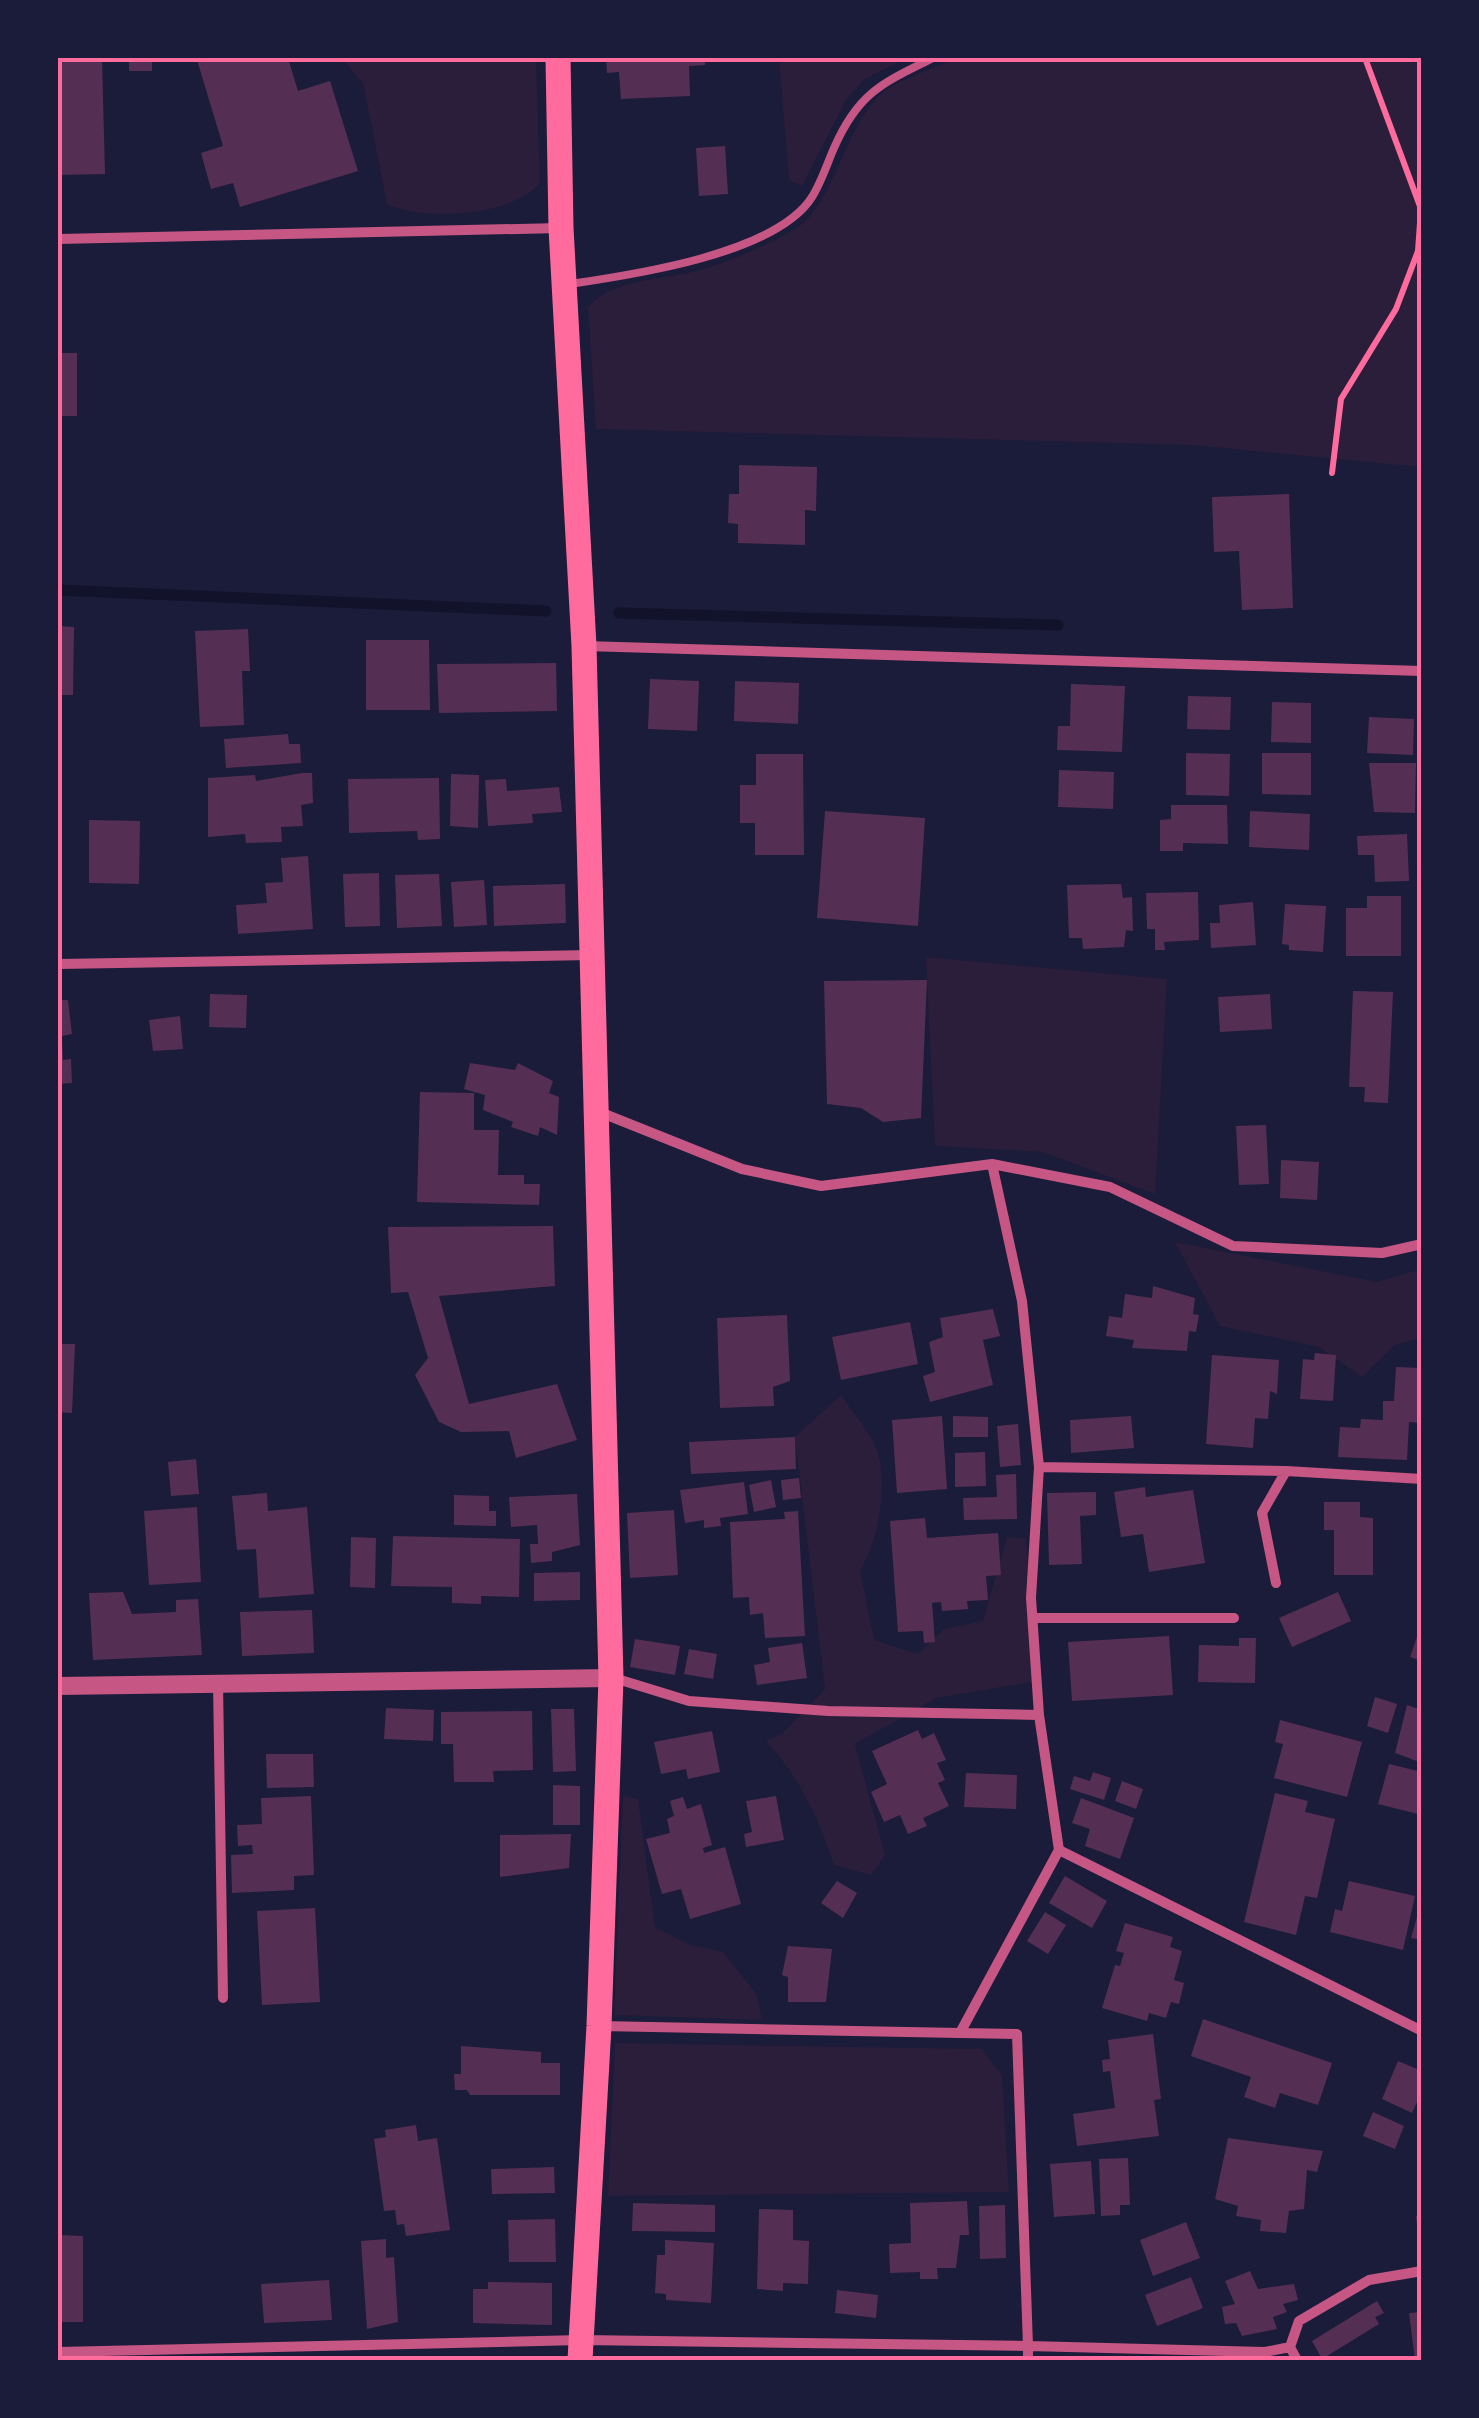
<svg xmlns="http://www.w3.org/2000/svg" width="1479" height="2418" font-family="'Space Grotesk',sans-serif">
	<rect width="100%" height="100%" fill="#1b1b3a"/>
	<!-- green -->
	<path fill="#2a1e3b" d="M341,58H536L540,183C513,216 424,222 387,204L363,83Z
		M779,58H906L863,80L846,100L802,186L789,180Z
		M958,58H1421V467L1192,445L596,429L588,308C608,279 669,279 701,270C731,261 765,246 792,231C833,209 842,134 877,98C895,79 934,69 958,58Z
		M926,957L1167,979L1155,1194L1043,1152L935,1146Z
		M1175,1242L1377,1282L1421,1269V1338L1395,1345L1362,1377L1319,1347L1220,1326Z
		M841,1395C852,1412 869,1430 876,1448C889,1481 879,1541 860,1570L874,1640L918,1654L944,1629L983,1621L1007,1537L1026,1538L1037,1681L936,1698L855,1744L885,1855L871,1875L834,1865C818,1817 800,1778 766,1741L783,1733L825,1689L795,1437Z
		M623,1796L638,1799L655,1927L688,1944L723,1952L757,1995L762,2020L614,2015Z
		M615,2043L982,2049L1002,2076L1009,2192L608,2196Z"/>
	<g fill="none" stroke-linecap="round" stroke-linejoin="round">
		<!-- stream -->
		<path stroke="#12122b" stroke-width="11" d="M58,590L546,611
			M619,613L1058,625"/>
	</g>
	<!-- building -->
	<path fill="#542f53" d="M58,58H102L105,174L58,175Z
		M129,58H152V71H129Z
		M205,58H288L298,91L330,81L358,171L240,207L233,183L211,189L201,153L223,146L197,60Z
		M606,58H705V65L689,66L690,96L621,99L619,72L607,73Z
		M725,146L728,194L699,196L696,148Z
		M58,353H77V416H58Z
		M739,465L817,467L816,511L805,510V545L738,543V524L728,523L729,494H739Z
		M1289,494L1293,608L1242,610L1239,551L1214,552L1212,497Z
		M58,626L74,627L73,695H58Z
		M248,629L250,671H242L244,725L200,727L195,631Z
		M366,640H429L430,710H366Z
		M556,663L557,711L439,713L437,664Z
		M650,679L699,681L697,731L648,729Z
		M735,681L799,683L798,724L734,721Z
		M1071,684L1125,686L1122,752L1057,750L1058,726H1070Z
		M1188,696L1231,697L1230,730L1187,729Z
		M1272,702L1311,703V743L1271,742Z
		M1369,717L1414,719L1413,755L1367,753Z
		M288,734L289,744H300L301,763L226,768L224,739Z
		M1186,753L1230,754L1229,796L1186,795Z
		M1262,753H1311V795L1262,794Z
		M756,754H803L804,855H755V823H740V785H756Z
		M1369,763H1416L1415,813L1374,812Z
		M1059,770L1114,772L1113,809L1058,807Z
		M302,773H312L313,803L301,805L303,826L281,827L282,842L246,843L245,834L208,837V778L255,775L256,781Z
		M451,774L479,775L478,828L450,826Z
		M439,778L440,839L418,840L417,831L349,833L348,779Z
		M506,779L507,791L559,787L562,812L532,814L533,823L488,826L485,780Z
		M1171,805H1227L1228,844L1183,843V851H1160V820L1171,819Z
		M825,811L925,818L918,926L817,918Z
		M1250,811L1310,814L1309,850L1249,847Z
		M89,820L140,821L139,884L89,883Z
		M1407,834L1409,881L1375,882L1374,855H1358L1357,836Z
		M308,856L313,929L238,934L236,905L267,903L265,883L283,882L281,858Z
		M379,873L380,926L345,927L343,874Z
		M439,874L442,926L397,928L395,875Z
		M484,880L487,925L454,927L451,882Z
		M565,884L566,923L494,926L493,886Z
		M1121,884L1123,898L1132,897L1133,931L1126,930L1124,947L1083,949L1082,938H1069L1067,885Z
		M1198,892L1199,940L1164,942L1165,950H1155V929H1147L1146,893Z
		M1367,896H1401V956H1346V908H1367Z
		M1253,902L1256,945L1211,948L1210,923H1220L1219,905Z
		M1285,904L1326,906L1323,952L1289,950V945L1282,944Z
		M927,980L921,1118L883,1122L861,1108L827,1104L824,981Z
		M1353,991L1393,992L1388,1103L1364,1102L1365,1087H1349Z
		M210,994L247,995L246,1028L209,1027Z
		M1270,994L1272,1029L1220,1032L1218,997Z
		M58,1000H68L72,1034L62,1036L63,1060L71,1059L72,1083L58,1084Z
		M180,1016L183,1049L153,1051L149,1020Z
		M470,1063L515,1070L518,1063L553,1081L549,1093L559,1097L557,1135L540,1127L538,1136L511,1127L513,1122L483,1110L485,1095L464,1089Z
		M420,1092L474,1093V1130H499L498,1175H524V1184H540L539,1205L417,1202Z
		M1266,1125L1269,1184L1239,1185L1236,1126Z
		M1281,1160L1319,1162L1317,1200L1280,1198Z
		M553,1226L555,1286L439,1296L469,1404L557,1384L577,1440L516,1458L509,1431L461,1432L439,1422L415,1375L428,1358L408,1292L391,1293L388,1227Z
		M1153,1286L1195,1298L1193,1314L1199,1315L1196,1332L1189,1331L1187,1351L1132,1348L1134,1340L1106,1336L1109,1316L1122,1318L1125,1294L1152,1298Z
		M993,1309L1000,1336L983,1340L993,1385L930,1402L923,1376L935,1372L929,1342L943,1337L940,1318Z
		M787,1315L790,1381L773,1387L774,1406L720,1408L717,1318Z
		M910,1322L918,1364L841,1380L832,1337Z
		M58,1344H75L72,1413L58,1412Z
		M1315,1353L1336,1355L1333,1401L1300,1399L1303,1359L1314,1360Z
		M1212,1355L1279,1360L1277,1394L1270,1391L1268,1419L1255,1418L1253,1448L1206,1444Z
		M1396,1367L1422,1368L1421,1423L1409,1422L1407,1460L1338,1457L1340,1427L1360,1428L1361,1419L1383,1420V1401H1394Z
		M942,1416L947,1489L897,1493L892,1420Z
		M953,1416L988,1417V1437H953Z
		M1131,1416L1134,1448L1071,1453L1070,1420Z
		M1018,1424L1021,1465L1000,1467L997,1426Z
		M795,1437L796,1469L691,1474L689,1442Z
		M985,1452L986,1486L955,1487V1453Z
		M196,1459L199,1494L171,1496L168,1462Z
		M1016,1474L1017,1519L964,1520L963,1498L997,1497L996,1475Z
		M799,1478L801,1498L783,1500L781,1480Z
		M771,1480L776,1507L754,1512L749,1485Z
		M744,1482L748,1514L720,1518L721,1526L704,1528V1520L685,1523L680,1490Z
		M1145,1487L1146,1497L1193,1490L1205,1563L1149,1572L1143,1534L1121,1537L1114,1492Z
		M1096,1492V1515L1080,1516L1082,1564L1049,1565L1047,1493Z
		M267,1493L268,1511L307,1507L314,1594L259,1598L256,1549L237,1550L232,1496Z
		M577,1494L580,1545L552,1552V1561L531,1563L530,1544H538L537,1525L511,1527L509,1497Z
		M454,1495L489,1496V1511H496V1526L454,1525Z
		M1324,1502H1360V1517L1373,1518V1575H1334V1530H1324Z
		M197,1507L201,1582L149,1585L144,1511Z
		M674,1510L678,1575L630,1578L627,1513Z
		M798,1511L805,1636L765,1638L763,1613L750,1615L749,1597L733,1598L730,1522L785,1519L784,1512Z
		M925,1518L927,1538L998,1533L1001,1575L986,1576L988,1600L967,1601L968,1609L942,1611L941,1602L932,1603L935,1642L924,1643L923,1631L898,1632L890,1521Z
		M393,1536L520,1539L519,1597L481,1596V1604L452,1603V1587L391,1586Z
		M351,1537L376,1538L375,1588L350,1587Z
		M580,1572V1600L534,1601V1573Z
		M123,1592L132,1614L176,1612V1600L198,1599L202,1655L93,1660L89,1593Z
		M1338,1592L1351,1621L1292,1647L1279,1618Z
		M312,1610L314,1653L242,1656L240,1612Z
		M1421,1625L1422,1626V1661L1410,1657Z
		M1169,1636L1173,1695L1072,1701L1068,1642Z
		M1239,1638H1256L1255,1683L1198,1682L1199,1645L1239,1646Z
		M635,1639L680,1646L675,1675L630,1667Z
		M802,1643L807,1678L757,1685L754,1665L770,1662L768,1648Z
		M689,1649L717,1654L713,1679L684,1674Z
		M1375,1697L1397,1704L1388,1733L1367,1726Z
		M1407,1705L1422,1710V1763L1395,1753Z
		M386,1708L434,1710L433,1741L384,1739Z
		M551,1709H574L576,1771L553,1772Z
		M532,1711L533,1770L493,1771L494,1782H454L453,1744H441V1712Z
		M1280,1720L1362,1742L1347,1797L1274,1778L1283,1744L1275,1742Z
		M918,1730L922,1739L934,1733L946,1760L937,1763L945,1780L938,1783L949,1806L923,1818L927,1826L908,1834L900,1815L884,1822L871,1792L887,1784L872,1751Z
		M712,1731L720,1772L688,1779L686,1769L661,1774L654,1742Z
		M266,1754H313L314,1787L267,1788Z
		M1389,1764L1422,1772V1815L1378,1804Z
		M1093,1772L1111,1778L1104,1800L1070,1789L1074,1776L1090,1781Z
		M966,1773L1017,1775L1016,1809L964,1807Z
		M1122,1781L1143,1789L1136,1809L1115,1801Z
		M553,1785L580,1786V1825H553Z
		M1275,1793L1308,1801L1305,1812L1335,1819L1317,1898L1305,1896L1296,1935L1244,1922Z
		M311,1796L314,1875L294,1876V1890L232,1893L231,1855L253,1854L252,1845L238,1846L237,1825L262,1824L261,1798Z
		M776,1796L784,1840L746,1847L744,1834L752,1832L746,1801Z
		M683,1797L687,1809L701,1804L712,1845L703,1848L704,1853L725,1847L741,1904L690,1919L681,1889L662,1894L646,1839L670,1833L667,1819L674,1816L670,1801Z
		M1081,1798L1134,1818L1120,1859L1085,1846L1090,1829L1072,1823Z
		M571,1834L569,1868L500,1877V1835Z
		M1065,1876L1107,1901L1092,1928L1049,1903Z
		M837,1881L857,1893L843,1918L821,1903Z
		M1349,1881L1415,1896L1403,1950L1330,1932L1335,1909L1342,1911Z
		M1422,1899V1940L1411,1938Z
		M315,1908L320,2002L262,2005L257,1911Z
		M1045,1912L1066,1925L1048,1954L1027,1941Z
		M1125,1923L1173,1937L1170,1947L1182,1951L1174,1980L1184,1983L1179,2004L1171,2002L1166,2018L1149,2013L1147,2021L1102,2008L1115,1965L1120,1966L1124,1953L1116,1951Z
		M788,1946L832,1949L826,2002H788V1977L782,1975Z
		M1203,2019L1332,2063L1318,2105L1280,2093L1275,2108L1244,2097L1251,2077L1191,2056Z
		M1153,2034L1161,2099L1154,2100L1159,2136L1077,2146L1073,2114L1115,2108L1110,2071L1103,2072L1102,2060L1110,2059L1108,2040Z
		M461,2046L541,2052V2063H560V2095H470L467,2090H455L454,2074H461Z
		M1398,2061L1422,2071V2091L1412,2113L1382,2099Z
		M1373,2112L1404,2126L1395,2149L1363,2136Z
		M416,2125L418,2141L437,2138L450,2230L406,2236L404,2224L397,2225L395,2210L384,2211L374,2139L386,2137L385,2130Z
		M1228,2138L1323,2151L1317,2172L1307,2170L1304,2209L1289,2211L1286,2233L1260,2231L1261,2220L1236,2216L1238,2206L1215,2199Z
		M1128,2158L1130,2205H1120V2215L1101,2216L1099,2159Z
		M1091,2161L1095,2214L1054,2217L1050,2164Z
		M554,2167L555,2193L492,2194L491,2169Z
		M967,2201L969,2235H960L956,2268H937L938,2279H920V2272L890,2273L889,2244L911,2243L910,2203Z
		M633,2203L715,2205V2232L632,2231Z
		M1005,2205L1006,2258L980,2259L979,2206Z
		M759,2209L793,2210V2240L809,2241L808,2284L783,2283V2291L757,2289Z
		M1422,2215V2243H1419L1416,2216Z
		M555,2219L556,2262H509L508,2220Z
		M1186,2222L1200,2258L1153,2276L1140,2240Z
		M58,2235L83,2236V2322H58Z
		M386,2239V2258L394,2257L398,2322L367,2329L361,2241Z
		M665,2240L714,2243L711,2303L666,2300V2294L655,2293L657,2255H665Z
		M1250,2271L1258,2289L1294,2284L1298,2300L1283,2304L1287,2312L1273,2317L1277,2329L1242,2336L1236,2323L1225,2324L1222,2307L1235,2304L1225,2281Z
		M1191,2277L1203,2308L1157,2326L1145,2295Z
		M329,2280L332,2320L264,2323L261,2284Z
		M488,2282L552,2283V2325L473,2323V2289H488Z
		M837,2290L878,2295L876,2318L835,2313Z
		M1377,2301L1384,2313L1375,2317L1379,2324L1322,2359L1312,2341Z
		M1422,2312V2360H1415L1409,2313Z"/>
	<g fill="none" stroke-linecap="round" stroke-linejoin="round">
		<!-- path -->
		<path stroke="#ff6b9d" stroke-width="6" d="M1332,473L1341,399L1396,309L1418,251L1421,209L1365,58"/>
		<!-- service -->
		<path stroke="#c65784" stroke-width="8" d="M570,284C632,275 776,254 812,197C821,183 827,164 834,148C858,93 882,83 933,58"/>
		<!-- minor -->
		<path stroke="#c65784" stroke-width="10" d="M58,239L560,228
			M584,646L1422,671
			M58,964L591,955
			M597,1111L742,1169L821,1186L992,1164L1110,1187L1233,1246L1382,1253L1422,1244
			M992,1164L1022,1301L1039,1467L1031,1598L1039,1715L1059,1850
			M1039,1467L1286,1471L1422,1479
			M1276,1583L1262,1513L1286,1471
			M1033,1618H1234
			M614,1678L689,1701L828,1711L1039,1715
			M218,1683L223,1998
			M600,2026L960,2033L1059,1850L1422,2031
			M960,2033L1017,2034L1028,2346L1265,2352L1290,2347L1299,2321L1369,2280L1422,2271
			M1290,2347L1297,2360
			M58,2352L581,2340L1028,2346V2360"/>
		<!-- tertiary -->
		<path stroke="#c65784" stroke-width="18" d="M58,1686L611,1678"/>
		<!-- primary -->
		<path stroke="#ff6b9d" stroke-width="25" d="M558,58L561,228L584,646L611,1678L599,2026L580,2360"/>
	</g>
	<!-- border -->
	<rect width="1479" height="2418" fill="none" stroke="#1b1b3a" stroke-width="120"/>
	<rect x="60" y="60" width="1359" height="2298" fill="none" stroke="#ff6b9d" stroke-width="4"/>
</svg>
